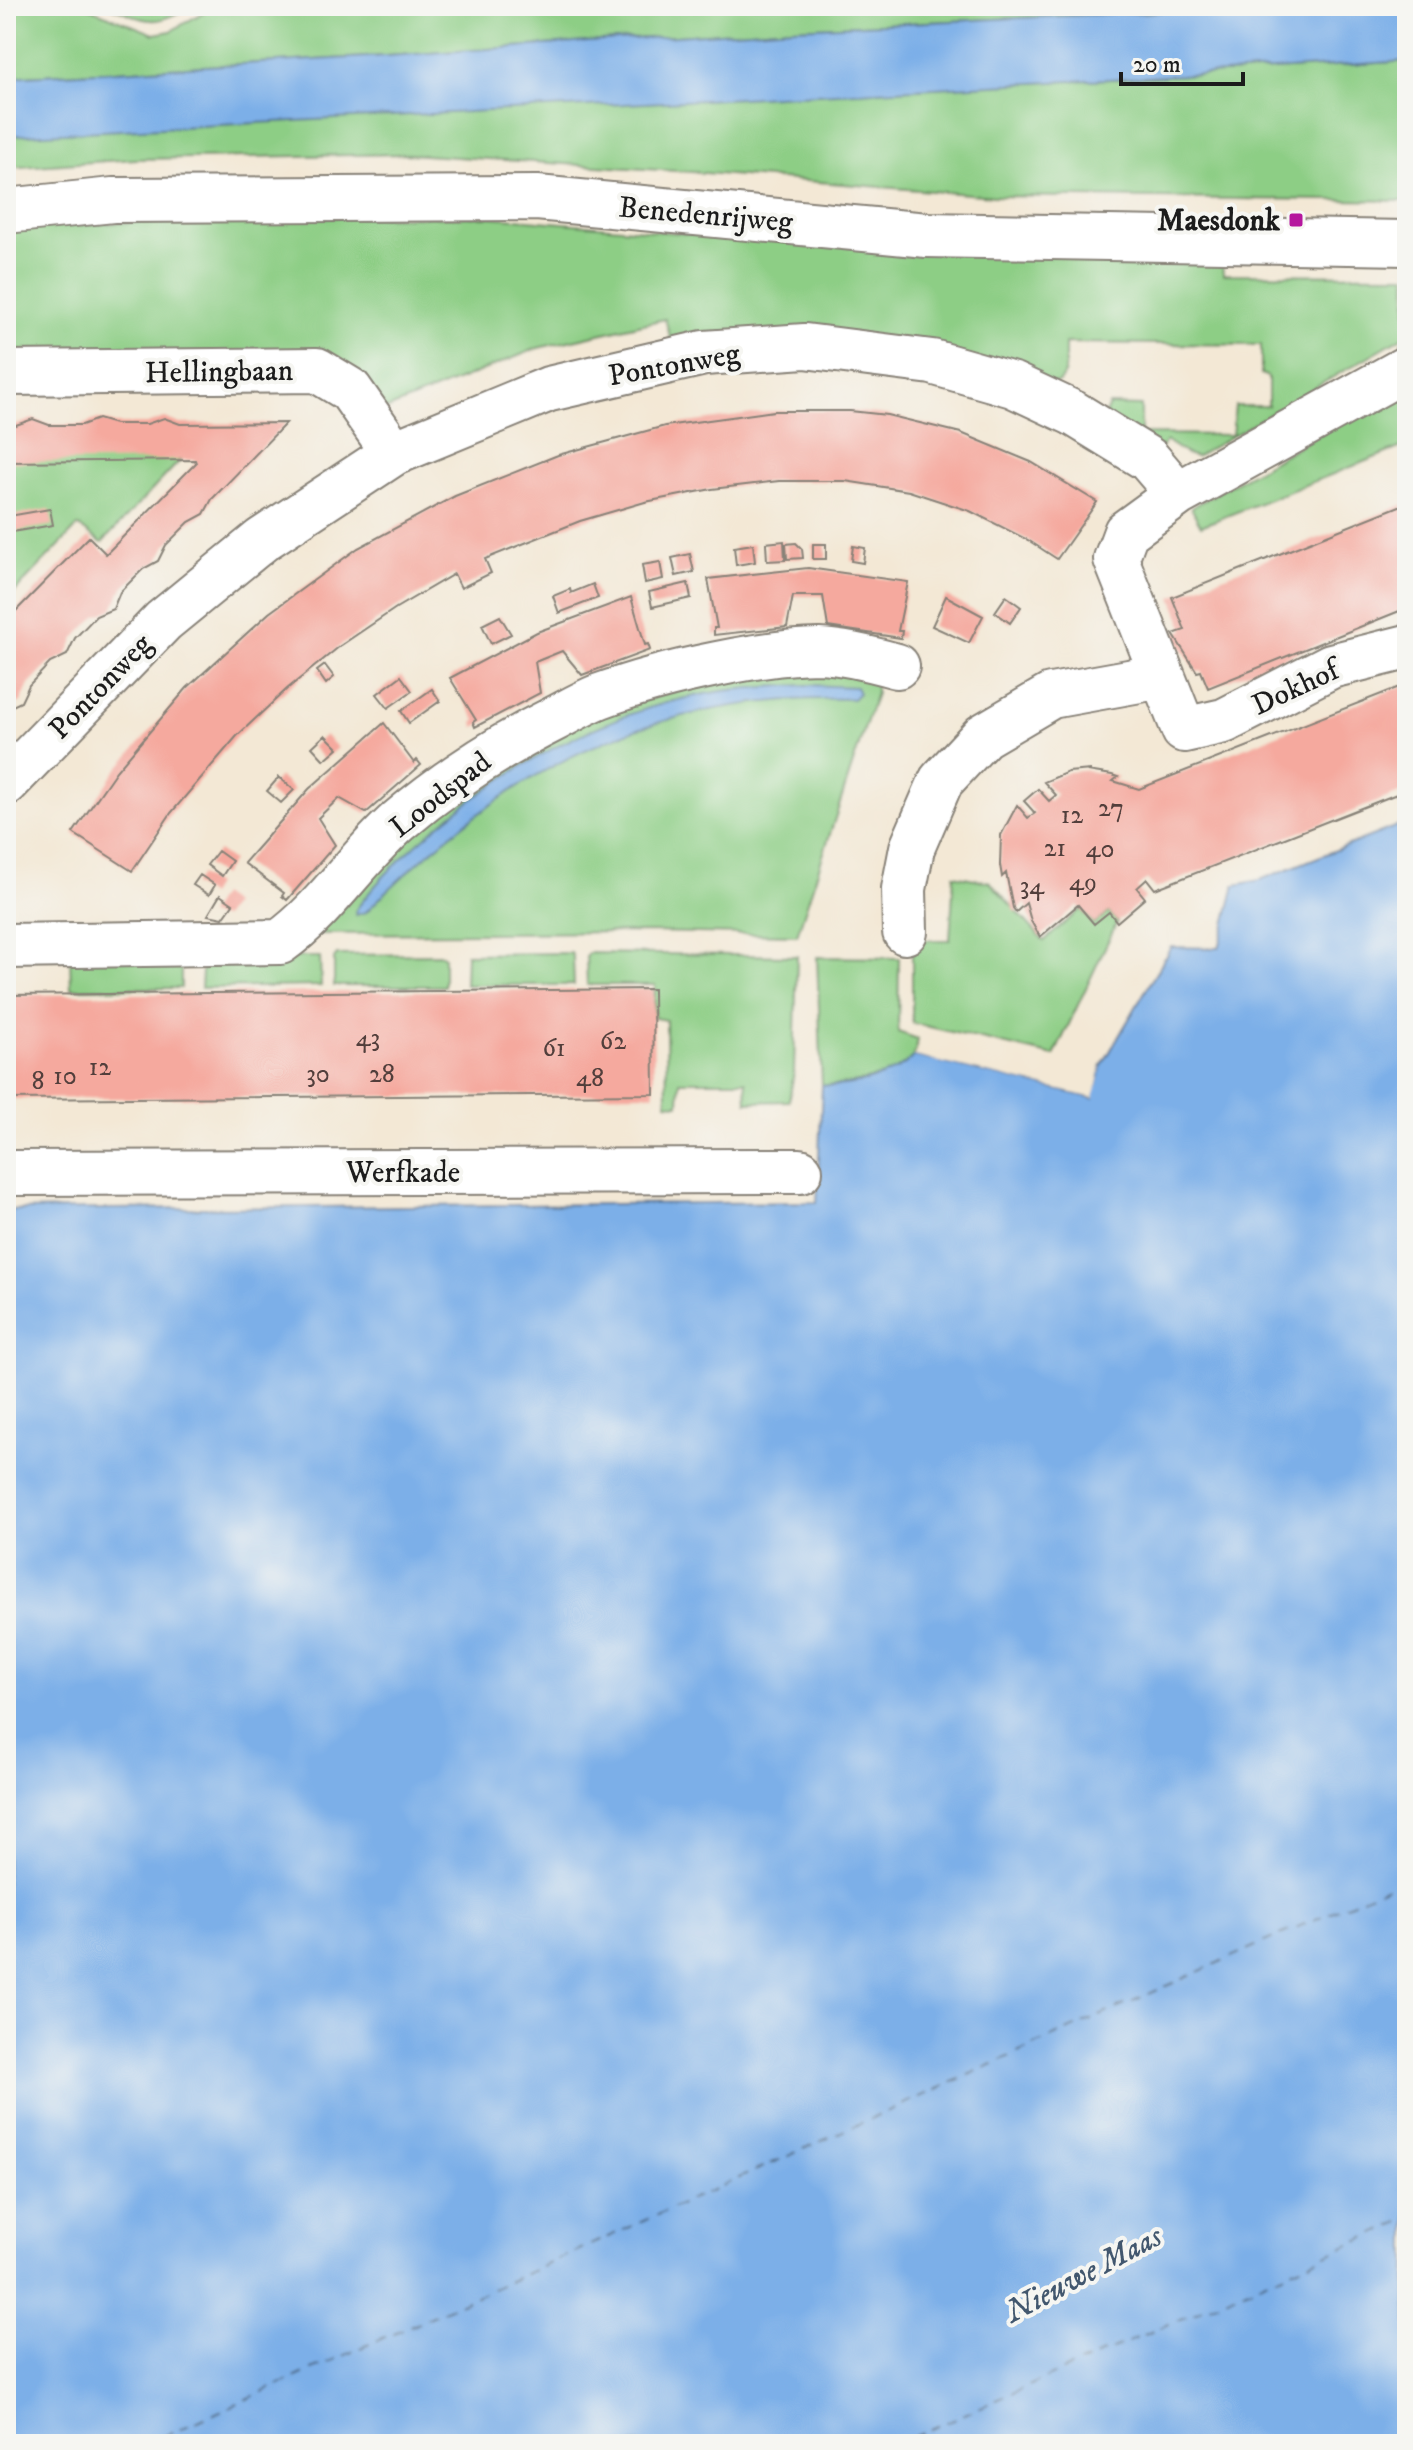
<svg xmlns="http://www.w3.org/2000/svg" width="1413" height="2450" font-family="'IM FELL DW Pica',serif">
	<rect width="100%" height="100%" fill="#f6f6f2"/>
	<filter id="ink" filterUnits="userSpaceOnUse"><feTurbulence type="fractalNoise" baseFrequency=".0125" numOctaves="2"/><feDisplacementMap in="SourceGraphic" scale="16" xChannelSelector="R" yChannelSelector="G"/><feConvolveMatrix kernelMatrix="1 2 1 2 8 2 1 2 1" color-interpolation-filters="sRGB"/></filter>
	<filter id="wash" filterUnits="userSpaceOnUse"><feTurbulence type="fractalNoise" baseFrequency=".006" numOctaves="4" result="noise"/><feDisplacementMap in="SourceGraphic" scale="32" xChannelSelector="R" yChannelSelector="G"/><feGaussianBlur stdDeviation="1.8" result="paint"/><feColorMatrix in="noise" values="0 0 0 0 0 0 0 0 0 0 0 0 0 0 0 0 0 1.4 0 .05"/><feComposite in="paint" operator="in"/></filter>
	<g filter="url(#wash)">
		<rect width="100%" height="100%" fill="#f3e8d5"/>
		<!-- green -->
		<path fill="#8dce85" stroke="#547550" stroke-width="2" d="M6,6H84L154,34L171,31L214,6H1291L793,28L386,56L6,77Z
			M110,6H191C153,28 149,22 110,6Z
			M1407,61V201L994,196L692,172L408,154L136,159L6,168V136L60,132L1243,72Z
			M246,217H493L691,234L1222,260L1223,274L1407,275V334L1196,457L1186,454L1166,441L1159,451L1105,414L1109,405L1141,406V434L1232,435L1235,406H1268V377L1261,374V345L1065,343V373L1059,382L1050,385L673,346L665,319L538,348L385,410L362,383L6,355V228Z
			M1407,384V445L1201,526L1191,508Z
			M189,451L102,543L78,526L6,601V456Z
			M773,660L876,680V693L797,935L644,932L310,934L388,847L558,728Z
			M954,875L990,882L1044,941L1081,909L1094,924L1109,912L1117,922L1054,1056L912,1023V940H950Z
			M571,953L573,957L574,985H465L466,954Z
			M588,953L797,956L794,1072L789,1101L747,1102L746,1081H680L679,1104L667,1103L666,1020L654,1018L655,985H587L586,956Z
			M441,954L444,957V986H334V959L337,955Z
			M203,957H320L321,986L201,988Z
			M817,957L899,958L898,1032L918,1039C917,1044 916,1052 913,1057C900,1076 843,1087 822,1085Z
			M70,958L181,959V988L71,989Z"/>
		<!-- water -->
		<path fill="#7cafe8" stroke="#4c6682" stroke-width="2" d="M1291,6H1407V61L1243,72L6,136V77L386,56L793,28Z
			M808,685L856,687L859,693L853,699C649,693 507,769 366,912L356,915L355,911C380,876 412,847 445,820C525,756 620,706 723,691C751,687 780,686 808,685Z
			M1407,822V2444H6V1210L817,1202L822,1085C851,1088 893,1077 914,1056L1093,1098L1101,1067L1171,947L1219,948L1235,885L1260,880Z"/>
		<!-- pier -->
		<path fill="#f3e8d5" d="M915,1052L1091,1093L1097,1066L1101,1067L1094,1098L914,1056Z"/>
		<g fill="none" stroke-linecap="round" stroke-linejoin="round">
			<!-- ferry -->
			<path stroke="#42576e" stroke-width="2" stroke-dasharray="10 8" stroke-linecap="butt" d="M147,2444L1407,1878
				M897,2444L1407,2219"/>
		</g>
		<g id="blocks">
			<!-- building -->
			<path fill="#f5a99e" d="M774,411H850L887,415L961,433L1031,462L1097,502L1057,559L1028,540L970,511L909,491L845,481H779L712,489L645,502L580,521L485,559L491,573L461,588L454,574L396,608L340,646L287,689L237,736L171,813L132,871L73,833L116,771L187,688L269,613L358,548L455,496L558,455L665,426Z
				M164,418L180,424L286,423L212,499L204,514L189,522L166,545L158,561L143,569L120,592L113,609L96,616L75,638L67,655L50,663L29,685L21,702L6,709V621L89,537L106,554L196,463L195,460L6,462V425H16L33,419L49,425H82L98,419L115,424H147Z
				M1407,503V608L1208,688L1201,671L1197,672L1173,634L1185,630L1172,597Z
				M50,509L53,525L12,532L9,516Z
				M784,541L785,560L767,561L766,543Z
				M796,543L802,549L803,558L787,559L786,544Z
				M753,544L755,562L736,565L734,547Z
				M813,544H826V559H813Z
				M853,546L865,548L863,563L851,561Z
				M690,554L694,572L676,576L672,558Z
				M660,562L663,579L645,583L642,565Z
				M808,568L908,582L898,631H902L901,638L828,627L823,596H793L787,627L714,635V628H717L708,579Z
				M688,583L691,598L652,607L649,592Z
				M593,584L598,598L559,613L553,596L570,589L571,593Z
				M946,596L983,616L969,643L932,626Z
				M1006,596L1021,607L1010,623L995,612Z
				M631,597L645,645L648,644L650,650L582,675L562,651L535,662L540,693L475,727L473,722L476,720L450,678L537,632Z
				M500,616L511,634L491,644L482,625Z
				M325,665L334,677L326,684L317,671Z
				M401,676L412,691L388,708L377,694Z
				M1407,684V790L1155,889L1147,879L1137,888L1145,898L1117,922L1109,912L1094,924L1078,905L1040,937L1031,921L1026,903L1016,912L1013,908L1006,873L1002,877L1000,865L1001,835L1017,805L1028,818L1035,813L1024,801L1038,789L1049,801L1056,795L1044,782L1068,772L1091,770L1088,771L1112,775L1118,777L1113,781L1139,789Z
				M432,689L440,701L409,723L401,711Z
				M384,723L414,763L417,760L421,765L366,813L339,798L318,818L335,845L287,900L282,896L284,893L244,863L309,789Z
				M325,735L338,748L324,760L312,747Z
				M279,777L294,790L281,803L267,791Z
				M218,851L232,861L222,876L207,865Z
				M200,875L215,885L209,895L193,885Z
				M220,895L233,904L223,918L208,915Z
				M653,989L654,1094L6,1099V995Z"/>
		</g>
	</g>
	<g filter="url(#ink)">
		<use href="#blocks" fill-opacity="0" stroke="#888278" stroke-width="2"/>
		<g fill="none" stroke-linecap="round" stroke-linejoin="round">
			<defs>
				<path id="minor" d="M6,211L113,200L537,198L927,235L1407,243
					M1407,368L1178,494L1126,532L1116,559L1184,730L1224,721L1331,666L1407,647
					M6,373L317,370L350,390L394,453
					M6,783L163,621L262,540L394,453L549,389L704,353L805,346L932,362L1013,385L1073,413L1148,459L1178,494
					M905,932L904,889L912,848L941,781L983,736L1051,696L1162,676
					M6,946L280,942C325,910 357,858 399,821C447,780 500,746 556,718C571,710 585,702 600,696C638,682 677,672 717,664C751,657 785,651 819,651C845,652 872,659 897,666
					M6,1173L800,1171"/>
			</defs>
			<!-- minor casing -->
			<use href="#minor" stroke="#888278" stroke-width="48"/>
			<!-- minor -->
			<use href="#minor" stroke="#fff" stroke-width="44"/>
		</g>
	</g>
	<!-- markers -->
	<rect fill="#b5179e" stroke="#f6f6f2" stroke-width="3" x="1288" y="212" width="16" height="16" rx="4"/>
	<g text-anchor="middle" stroke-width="8" stroke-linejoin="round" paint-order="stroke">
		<!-- number labels -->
		<g font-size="26" fill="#523f3c">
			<text x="1111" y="816">27</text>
			<text x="1072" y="823">12</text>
			<text x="1055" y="856">21</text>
			<text x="1100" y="857">40</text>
			<text x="1083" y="890">49</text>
			<text x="1032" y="894">34</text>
			<text x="368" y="1046">43</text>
			<text x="613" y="1049">62</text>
			<text x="554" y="1056">61</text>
			<text x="100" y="1075">12</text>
			<text x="318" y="1082">30</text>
			<text x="382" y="1082">28</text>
			<text x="65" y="1084">10</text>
			<text x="590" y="1086">48</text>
			<text x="38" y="1089">8</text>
		</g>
		<!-- street labels -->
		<g font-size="30" fill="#1c1c1c" stroke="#f6f6f2">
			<text transform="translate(706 214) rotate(5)" y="10">Benedenrijweg</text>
			<text transform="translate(674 364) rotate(-10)" y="10">Pontonweg</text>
			<text transform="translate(219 371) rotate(-1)" y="10">Hellingbaan</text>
			<text transform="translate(100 686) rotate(-46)" y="10">Pontonweg</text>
			<text transform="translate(1295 687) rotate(-25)" y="10">Dokhof</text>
			<text transform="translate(440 794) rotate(-38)" y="10">Loodspad</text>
			<text x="403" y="1182">Werfkade</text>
		</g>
		<!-- poi labels -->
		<g font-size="30" font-weight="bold" fill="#1c1c1c" stroke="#f6f6f2" text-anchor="end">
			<text x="1280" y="230">Maesdonk</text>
		</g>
		<!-- water labels -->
		<g font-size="32" font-style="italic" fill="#42576e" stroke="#f6f6f2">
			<text transform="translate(1083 2273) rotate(-28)" y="11">Nieuwe Maas</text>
		</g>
	</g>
	<!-- margin -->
	<rect width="1413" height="2450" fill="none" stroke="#f6f6f2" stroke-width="32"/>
	<!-- scale -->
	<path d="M1121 72v12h122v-12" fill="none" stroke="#1c1c1c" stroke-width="4"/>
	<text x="1133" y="72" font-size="24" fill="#1c1c1c" stroke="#f6f6f2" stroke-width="6" paint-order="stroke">20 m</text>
</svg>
